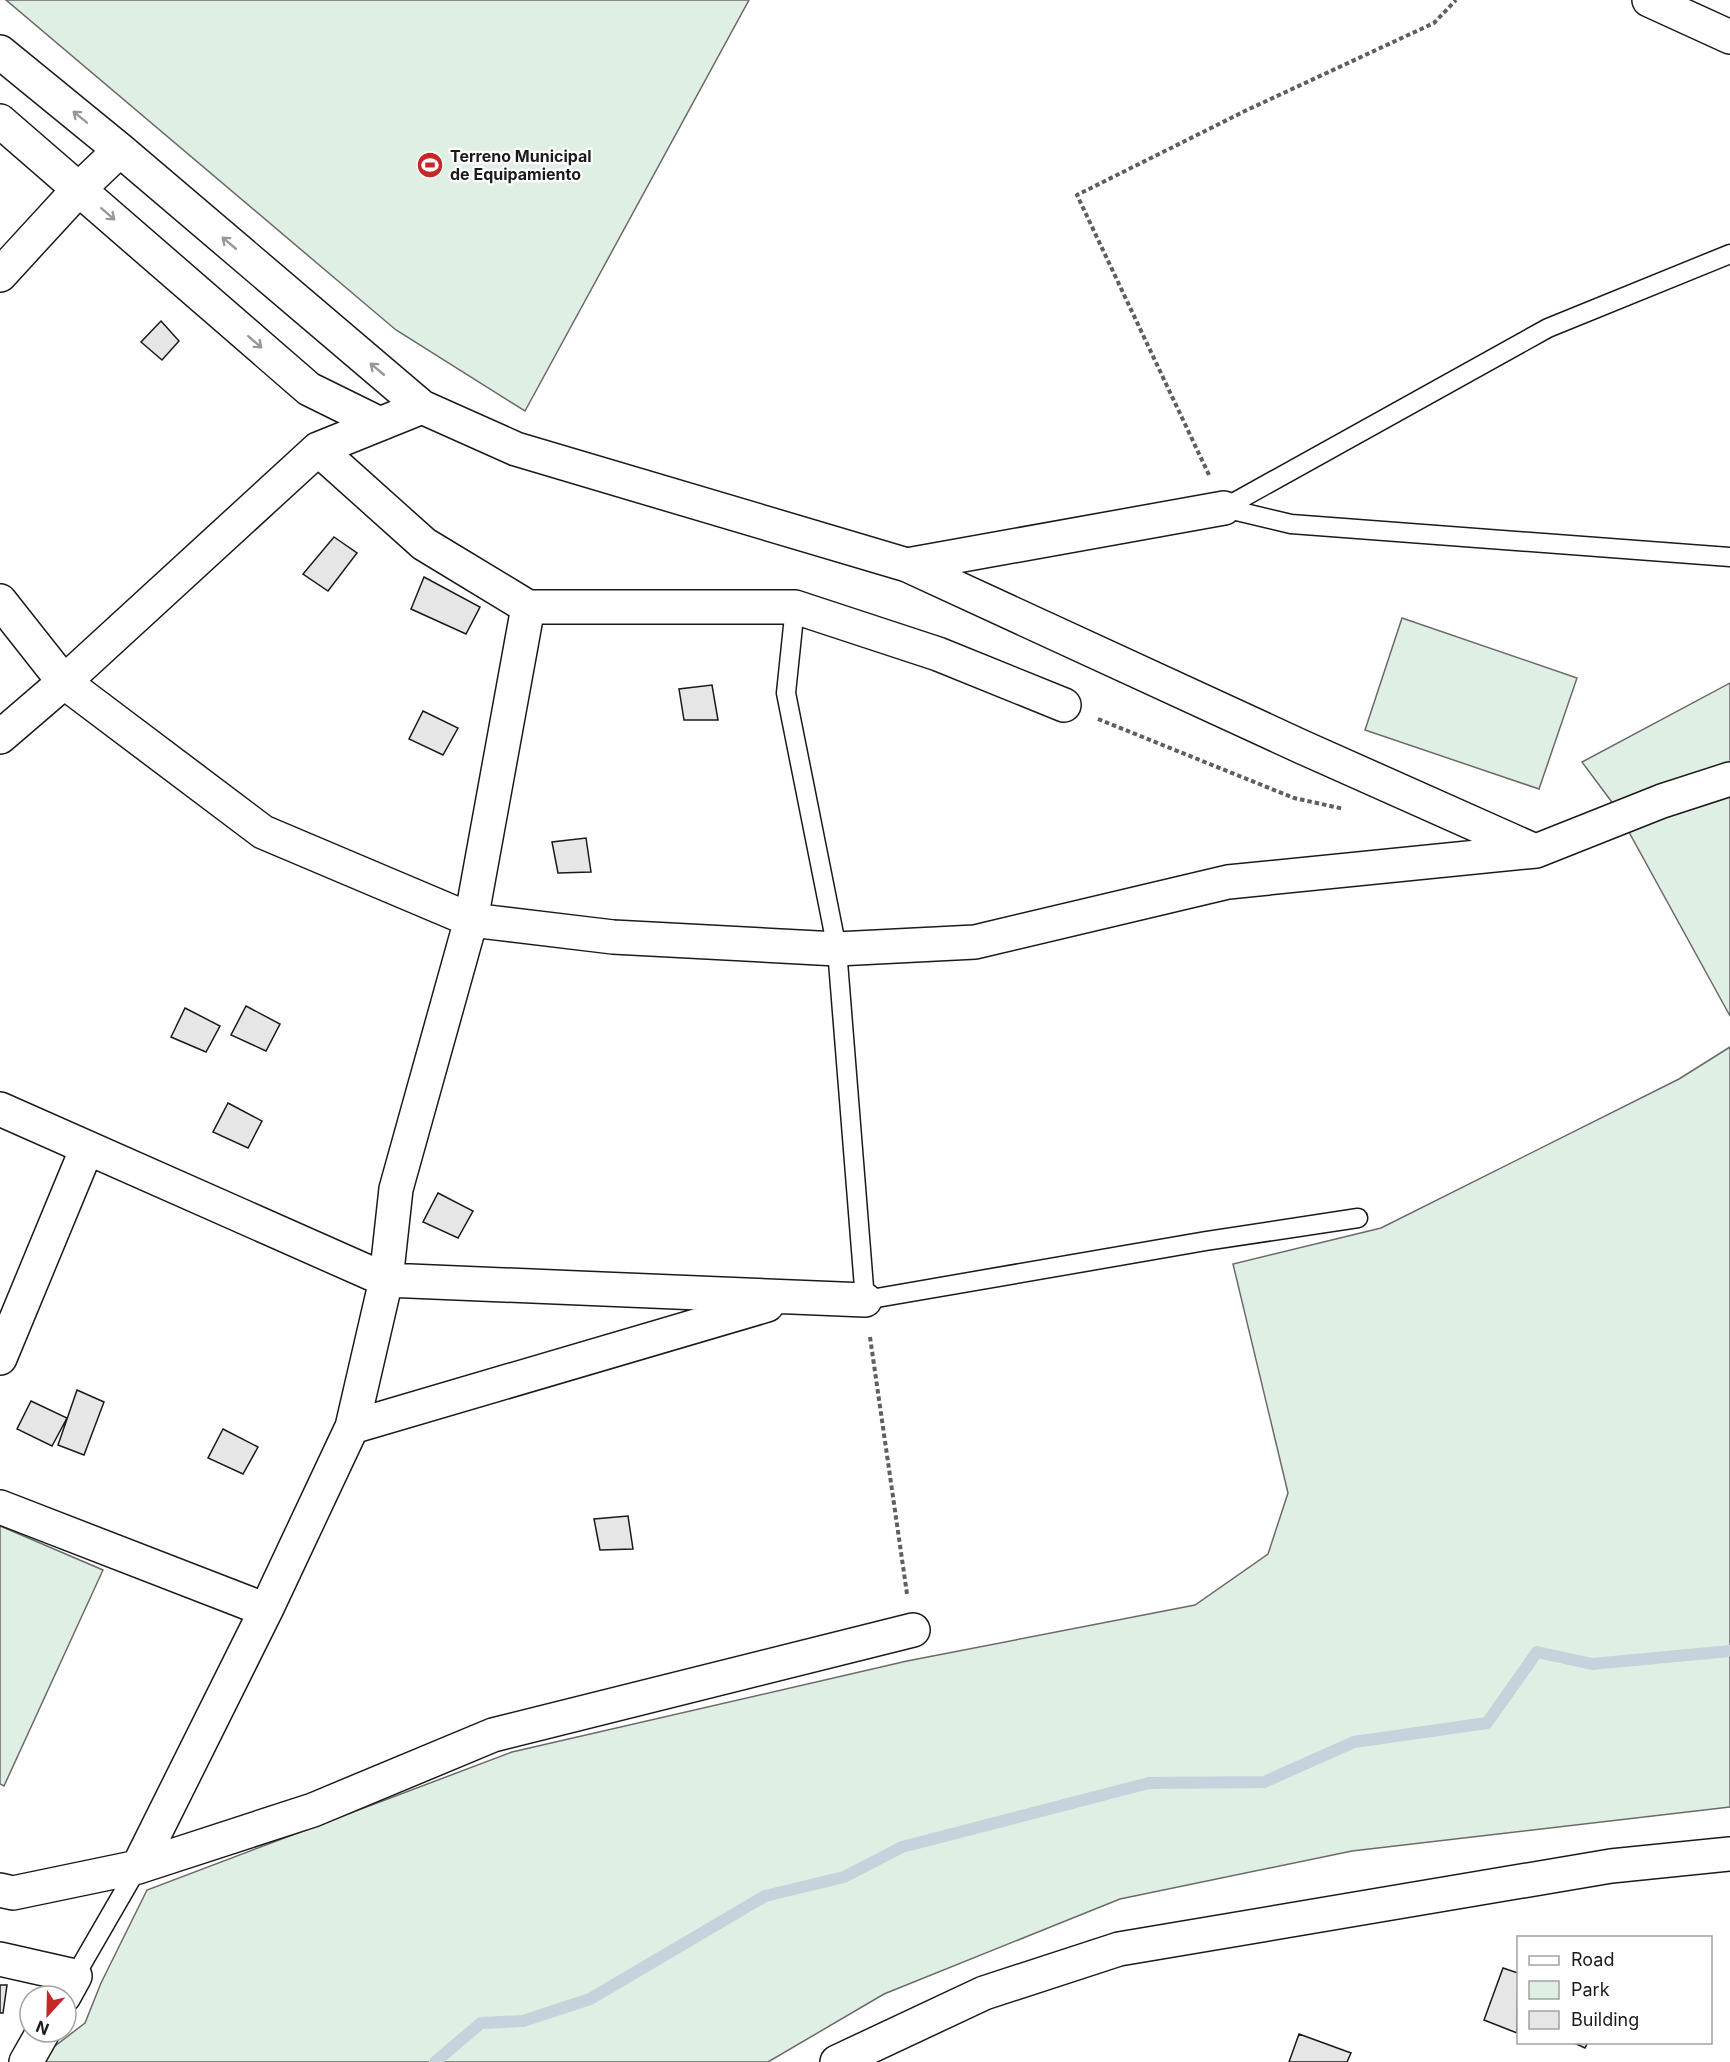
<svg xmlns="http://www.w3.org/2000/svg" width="1730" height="2062" font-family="Inter,sans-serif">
	<rect width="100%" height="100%" fill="#fff"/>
	<!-- green -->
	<path fill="#e0efe3" stroke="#6a6a6a" stroke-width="1.5" d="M6,0H749L525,411L396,330Z
		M1402,618L1577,678L1539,789L1365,730Z
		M1730,683V1016L1614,805L1582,762Z
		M1730,1047V1807L1352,1851L1120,1899L884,1994L768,2062H34L85,2023L101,1983L147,1890L512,1752L907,1661L1195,1605L1268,1554L1288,1493L1233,1264L1381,1228L1679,1079Z
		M0,1526L103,1570L4,1786L0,1784Z"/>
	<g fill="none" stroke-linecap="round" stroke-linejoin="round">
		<!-- stream -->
		<path stroke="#c6d2dc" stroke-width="12" d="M435,2062L481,2023L523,2021L590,1999L765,1896L844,1877L902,1847L1149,1783L1264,1782L1354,1742L1487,1723L1537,1652L1592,1664L1730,1651"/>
	</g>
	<!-- building -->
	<path fill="#e6e6e6" stroke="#1a1a1a" stroke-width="1.5" d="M161,321L179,341L162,360L141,342Z
		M334,537L357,553L328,591L303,574Z
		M424,577L480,607L466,634L411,609Z
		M712,685L718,720H684L679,689Z
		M423,711L458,728L443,755L409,739Z
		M586,838L591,872L558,873L552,842Z
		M246,1006L280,1024L266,1051L231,1035Z
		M185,1008L220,1026L206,1052L171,1037Z
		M228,1103L262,1121L248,1148L213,1132Z
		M438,1193L473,1211L458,1238L423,1222Z
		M77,1390L104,1402L84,1455L58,1445Z
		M31,1401L67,1418L52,1446L17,1429Z
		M223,1429L258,1447L243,1474L208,1458Z
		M628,1516L633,1549L600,1550L594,1519Z
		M1503,1968L1518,1973L1517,2033L1484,2020Z
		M0,1985H7L3,2013H0Z
		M1299,2034L1351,2053L1347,2062H1289Z
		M1572,2042H1588L1585,2048Z"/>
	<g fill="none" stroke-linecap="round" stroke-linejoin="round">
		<defs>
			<path id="service" d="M1224,508L1548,328L1730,254
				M1224,508L1291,524L1730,557
				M795,607L786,693L837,949L865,1300L1206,1241L1358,1218
				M75,1976L138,1867"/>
			<path id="minor" d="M1649,0L1730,37
				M0,52L120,150L422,407L516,449L907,565L1302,747L1533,850
				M0,121L309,389L380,424
				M0,275L79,189L120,150
				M318,449L424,544L528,607H795L938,654L1064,705
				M907,565L1224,508
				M0,601L64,682L263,832L471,920L613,937L837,949L975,942L1228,882L1536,851L1662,801L1730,779
				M0,737L64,682L318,449L422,407
				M0,1109L386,1280L865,1300
				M0,1358L87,1148
				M352,1427L767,1305
				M0,1507L266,1610
				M138,1867L266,1610L352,1427L386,1280L396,1189L471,920L528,607
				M0,1890L13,1893L138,1867L313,1810L493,1735L913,1630
				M0,1959L75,1976L64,1996
				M26,2062L43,2032
				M837,2062L984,1993L1119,1949L1611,1866L1730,1854"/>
		</defs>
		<!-- service casing -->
		<use href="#service" stroke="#1a1a1a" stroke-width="21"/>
		<!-- minor casing -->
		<use href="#minor" stroke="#1a1a1a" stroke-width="36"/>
		<!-- path -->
		<path stroke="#5f5f5f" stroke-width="4" stroke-dasharray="4.5 3" stroke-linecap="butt" d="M1209,475L1077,195L1247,110L1434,23L1456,0
			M1098,719L1294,798L1344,809
			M870,1337L907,1594"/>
		<!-- service -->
		<use href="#service" stroke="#fff" stroke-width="18"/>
		<!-- minor -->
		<use href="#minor" stroke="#fff" stroke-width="33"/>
	</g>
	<!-- one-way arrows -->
	<defs><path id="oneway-shaft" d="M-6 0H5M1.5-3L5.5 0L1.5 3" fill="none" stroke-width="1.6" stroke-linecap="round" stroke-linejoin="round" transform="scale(1.5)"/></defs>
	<g stroke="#989898">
		<use href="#oneway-shaft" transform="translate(80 117) rotate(-141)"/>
		<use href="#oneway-shaft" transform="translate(108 214) rotate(41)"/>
		<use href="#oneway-shaft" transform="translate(229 243) rotate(-140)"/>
		<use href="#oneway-shaft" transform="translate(255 342) rotate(41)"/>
		<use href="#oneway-shaft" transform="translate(377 369) rotate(-140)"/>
	</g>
	<!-- icons -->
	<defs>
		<symbol id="stadium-disc" viewBox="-11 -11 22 22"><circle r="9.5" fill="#c62828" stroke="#fff"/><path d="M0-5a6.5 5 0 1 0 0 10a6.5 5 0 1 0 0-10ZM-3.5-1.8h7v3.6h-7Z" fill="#fff"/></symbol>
	</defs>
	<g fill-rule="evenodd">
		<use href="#stadium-disc" x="415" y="150" width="30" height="30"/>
	</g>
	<g text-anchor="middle" stroke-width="4.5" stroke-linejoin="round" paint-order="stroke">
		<!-- poi labels -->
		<g font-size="16" font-weight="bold" fill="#1a1a1a" stroke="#fff" text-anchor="start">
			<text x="450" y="162">Terreno Municipal<tspan x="450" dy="18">de Equipamiento</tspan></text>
		</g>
	</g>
	<!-- legend -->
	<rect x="1517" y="1936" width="195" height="108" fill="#ffffff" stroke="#a3a3a3" stroke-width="1.5"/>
	<rect x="1529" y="1956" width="30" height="9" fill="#ffffff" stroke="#a3a3a3" stroke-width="1.5"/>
	<text x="1571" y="1966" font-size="18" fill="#1a1a1a">Road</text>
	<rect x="1529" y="1981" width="30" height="18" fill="#e0efe3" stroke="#a3a3a3" stroke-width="1.5"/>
	<text x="1571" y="1996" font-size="18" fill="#1a1a1a">Park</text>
	<rect x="1529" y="2011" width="30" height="18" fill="#e6e6e6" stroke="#a3a3a3" stroke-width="1.5"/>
	<text x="1571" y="2026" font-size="18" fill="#1a1a1a">Building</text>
	<!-- north arrow -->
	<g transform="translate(48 2014) rotate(202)"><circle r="28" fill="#ffffff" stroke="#a3a3a3" stroke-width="1.5"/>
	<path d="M0-4.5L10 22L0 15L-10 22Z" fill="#c62828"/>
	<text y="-9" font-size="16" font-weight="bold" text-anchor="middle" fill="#1a1a1a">N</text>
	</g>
</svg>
